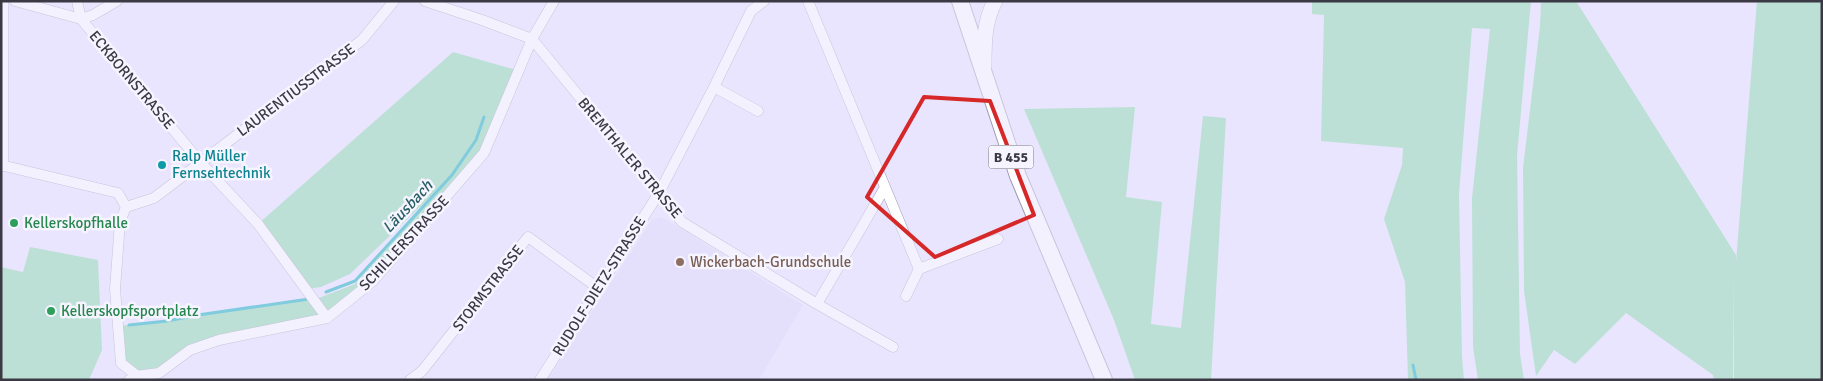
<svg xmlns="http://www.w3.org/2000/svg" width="1823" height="381" font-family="Signika,sans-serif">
	<rect width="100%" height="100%" fill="#eae5fe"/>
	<!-- built -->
	<path fill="#ded8f8" d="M662,217L803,305L759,380H547L652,220Z"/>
	<!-- green -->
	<path fill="#87d9a6" d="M1312,1H1531L1517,156L1520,354L1524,380H1478L1473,347L1472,198L1490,29L1472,28L1459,194L1462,357L1464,380H1408L1405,282L1384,219L1402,165L1403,148L1321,141L1324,15L1312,14Z
		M1541,1H1576L1736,255V262L1757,1H1822V380H1734V275L1733,380H1714L1713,375L1626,313L1575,364L1554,350L1536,376L1524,291L1523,168L1540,26Z
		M453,52L520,71L484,153L373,281L327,318L190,350L159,373L136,376L121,363L118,326L167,321L198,315L316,299L355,284L445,183L350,274L321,287L307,289L258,224Z
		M1135,107L1126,197L1162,202L1151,324L1181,328L1203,116L1226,118L1211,380H1135L1114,320L1024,109Z
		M30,247L98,260L102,350L89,380H1V267L23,272Z"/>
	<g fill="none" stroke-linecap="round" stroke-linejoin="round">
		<!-- stream -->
		<path stroke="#00abb5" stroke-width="3" d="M326,292L355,281L452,175L476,140L484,117
			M129,325L167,321L198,315L309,299
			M1413,365L1416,380"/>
		<defs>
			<path id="street" d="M3,1V166
				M15,1L81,19L93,15L117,1
				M77,1L81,19L201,163L258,224L327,318
				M425,1L482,20L532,39L682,222L817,304L893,347
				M808,1L919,269L906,296
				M714,87L758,111
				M1,165L118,193L126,207
				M126,207L154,198L362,40L394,1
				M126,207L120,222L115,289L121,363L141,379
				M919,269L998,239
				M817,304L884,189
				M129,380L136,376L159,373L190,350L219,340L327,318L373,281L484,153L532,39L554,1
				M410,380L422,371L528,237L598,288
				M540,380L659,193L714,87L751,11L764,1"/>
			<path id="secondary" d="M984,67C984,43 984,22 995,1"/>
			<path id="primary" d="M960,1L1018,176L1104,380"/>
		</defs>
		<!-- street casing -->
		<use href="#street" stroke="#a09bb2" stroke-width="11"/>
		<!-- secondary casing -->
		<use href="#secondary" stroke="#a09bb2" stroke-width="16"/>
		<!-- primary casing -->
		<use href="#primary" stroke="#a09bb2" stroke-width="18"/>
		<!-- street -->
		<use href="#street" stroke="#fff" stroke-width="10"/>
		<!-- secondary -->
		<use href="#secondary" stroke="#fff" stroke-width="15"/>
		<!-- primary -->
		<use href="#primary" stroke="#fff" stroke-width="16"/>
	</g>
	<!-- marked area -->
	<path d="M0 0H1823V381H0ZM924,97L990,101L1034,215L935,257L867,197Z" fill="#eae5fe" fill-opacity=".55" fill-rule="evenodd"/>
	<path fill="none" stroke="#d62828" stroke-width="4" stroke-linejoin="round" d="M924,97L990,101L1034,215L935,257L867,197Z"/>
	<!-- markers -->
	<circle fill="#0f9aa8" stroke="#f6f5ff" stroke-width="2" cx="162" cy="165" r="5"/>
	<g fill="#2e9e5b" stroke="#f6f5ff" stroke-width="2">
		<circle cx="14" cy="223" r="5"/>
		<circle cx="51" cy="311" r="5"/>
	</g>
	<circle fill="#8d6e63" stroke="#f6f5ff" stroke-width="2" cx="680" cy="262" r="5"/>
	<g text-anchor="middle" stroke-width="5" stroke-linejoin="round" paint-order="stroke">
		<!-- shield labels -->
		<rect fill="#f6f5ff" stroke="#73717b" stroke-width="1" x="988.5" y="145.5" width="45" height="23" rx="4"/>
		<g font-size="14" font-weight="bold" fill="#3b3943">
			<text x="1011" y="162">B 455</text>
		</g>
		<!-- street labels -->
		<g font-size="15" fill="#3b3943" stroke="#f6f5ff">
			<text transform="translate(132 80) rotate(50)" y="5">ECKBORNSTRASSE</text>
			<text transform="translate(296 90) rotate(-37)" y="5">LAURENTIUSSTRASSE</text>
			<text transform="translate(630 158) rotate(50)" y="5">BREMTHALER STRASSE</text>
			<text transform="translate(404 243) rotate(-47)" y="5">SCHILLERSTRASSE</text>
			<text transform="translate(599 286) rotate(-58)" y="5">RUDOLF-DIETZ-STRASSE</text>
			<text transform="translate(488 288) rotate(-52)" y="5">STORMSTRASSE</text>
		</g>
		<!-- culture labels -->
		<g font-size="15" fill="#0d838f" stroke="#f6f5ff" text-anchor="start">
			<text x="172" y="161">Ralp Müller<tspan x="172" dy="17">Fernsehtechnik</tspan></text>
		</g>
		<!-- leisure labels -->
		<g font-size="15" fill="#27864d" stroke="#f6f5ff" text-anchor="start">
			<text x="24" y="228">Kellerskopfhalle</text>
			<text x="61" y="316">Kellerskopfsportplatz</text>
		</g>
		<!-- education labels -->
		<g font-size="15" fill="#785e54" stroke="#f6f5ff" text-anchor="start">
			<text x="690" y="267">Wickerbach-Grundschule</text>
		</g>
		<!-- water labels -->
		<g font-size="16" font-style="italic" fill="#2a6165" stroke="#f6f5ff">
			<text transform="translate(407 206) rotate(-47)" y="6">Läusbach</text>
		</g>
	</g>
	<!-- border -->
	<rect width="1823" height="381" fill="none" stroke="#3b3943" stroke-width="5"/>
</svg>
